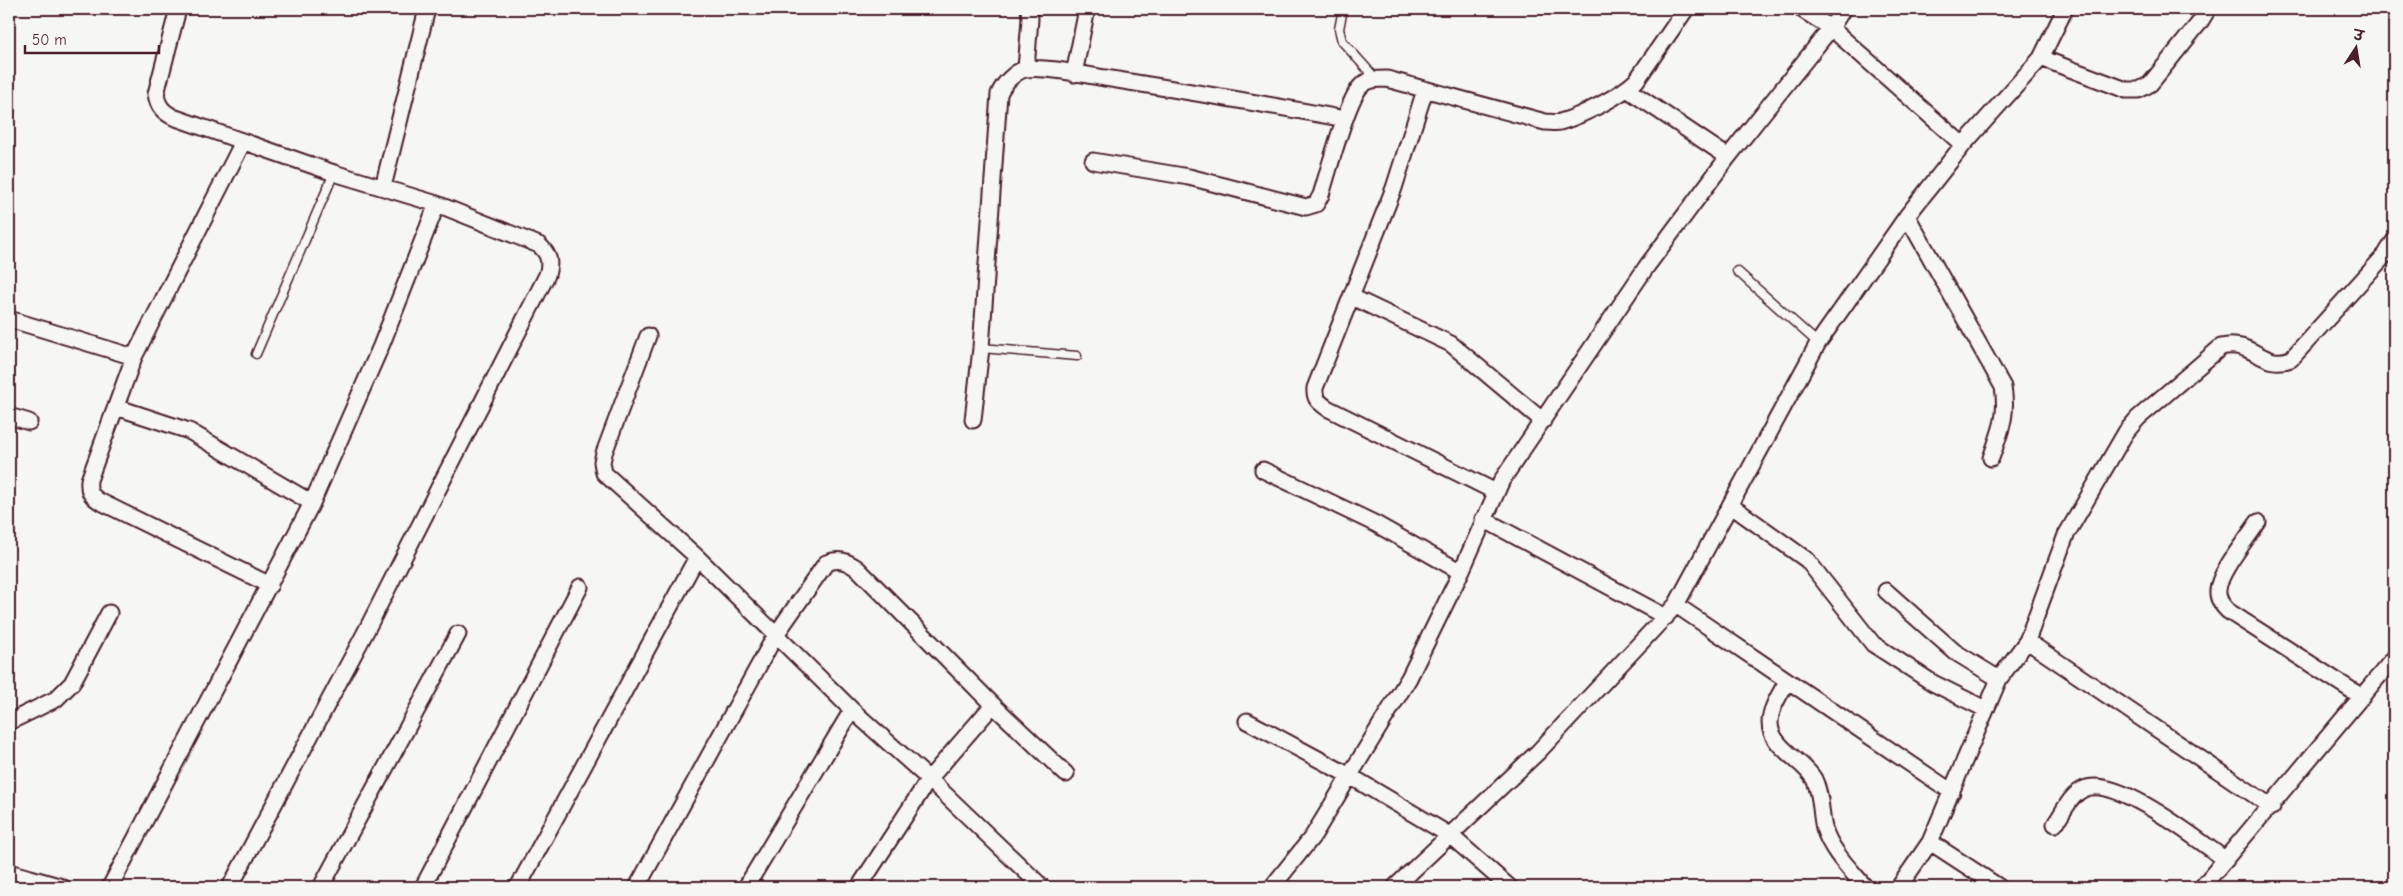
<svg xmlns="http://www.w3.org/2000/svg" width="2403" height="896" font-family="'Comic Neue','Playpen Sans Deva',sans-serif">
	<rect width="100%" height="100%" fill="#f6f6f2"/>
	<filter id="ink" filterUnits="userSpaceOnUse"><feTurbulence type="fractalNoise" baseFrequency=".02" numOctaves="2"/><feDisplacementMap in="SourceGraphic" scale="10" xChannelSelector="R" yChannelSelector="G"/><feConvolveMatrix kernelMatrix="1 2 1 2 8 2 1 2 1" color-interpolation-filters="sRGB"/></filter>
	<g filter="url(#ink)">
		<g fill="none" stroke-linecap="round" stroke-linejoin="round">
			<defs>
				<path id="service" d="M1343,9L1339,29L1342,41L1376,79
					M1737,271L1818,343
					M981,348L1077,356
					M256,354L334,173"/>
				<path id="minor" d="M178,9L156,94C158,106 162,111 173,117L334,173L437,204L539,245C549,254 551,262 547,275L365,633L230,887
					M1801,9L1831,28L1963,145
					M2041,58L2126,90H2139L2150,84L2200,22L2208,9
					M1026,69L1030,19L1029,9
					M1074,74L1087,9
					M1627,89L1728,157
					M1425,90L1394,188L1315,388C1314,399 1319,402 1327,408L1496,492
					M243,142L134,357L89,480C88,491 90,495 99,501L270,585
					M1093,161L1189,177L1306,207L1316,204L1321,195C1328,173 1347,100 1361,86C1368,79 1377,79 1387,79L1545,122C1550,122 1556,123 1560,122C1582,116 1620,96 1636,81L1686,9
					M383,187L427,9
					M1907,216L2003,387C2008,416 2000,432 1991,458
					M1352,297L1451,344L1543,421
					M9,319L134,357
					M648,336L604,453L602,462L604,473L697,557L852,710L929,779L1042,887
					M116,407L189,431L312,503
					M9,416L29,422
					M973,420L981,348L999,94C1003,84 1015,71 1026,69C1045,66 1086,75 1105,78C1186,91 1265,104 1345,119
					M1263,470L1376,524L1461,572
					M1730,505L1807,560L1873,644L1933,683L1985,709
					M1483,519L1666,617
					M2258,522C2247,539 2219,572 2218,590C2217,599 2222,605 2228,611L2362,697
					M1886,591L1955,652L1999,679
					M1676,605L1952,792
					M2027,641L2272,807
					M1787,681C1781,693 1770,708 1770,723C1770,747 1803,760 1814,779C1822,795 1820,812 1824,828C1831,851 1850,869 1865,887
					M1247,721L1350,776L1451,836L1509,887
					M9,722L56,699L72,683L109,613
					M2055,824C2063,813 2071,794 2084,789C2116,774 2199,841 2226,860
					M1930,842L1999,887
					M9,872L62,887
					M110,887L312,503L381,346L437,204
					M321,887L458,634
					M423,887L580,587
					M518,887L697,557
					M637,887L775,636L826,563C839,558 847,561 858,569L993,705L1066,774
					M746,887L852,710
					M859,887L929,779L993,705
					M1272,887L1313,836L1409,678L1461,572L1502,480L1647,266L1728,157L1831,28L1843,9
					M1395,887L1538,752L1676,605L1818,343L1907,216L1963,145L2041,58L2065,9
					M1899,887L1930,842L1999,679L2027,641L2066,535L2126,432L2138,418L2221,347C2253,339 2262,370 2291,359L2386,254L2394,241
					M2202,887L2394,658"/>
			</defs>
			<!-- service casing -->
			<use href="#service" stroke="#4a1f2b" stroke-width="11"/>
			<!-- minor casing -->
			<use href="#minor" stroke="#4a1f2b" stroke-width="19"/>
			<!-- service -->
			<use href="#service" stroke="#f6f6f2" stroke-width="8"/>
			<!-- minor -->
			<use href="#minor" stroke="#f6f6f2" stroke-width="15"/>
		</g>
	</g>
	<!-- margin -->
	<rect width="2403" height="896" fill="none" stroke="#f6f6f2" stroke-width="30"/>
	<rect x="15" y="15" width="2373" height="866" fill="none" stroke="#4a1f2b" stroke-width="2" filter="url(#ink)"/>
	<!-- north arrow -->
	<g transform="translate(2356 48) rotate(12)" stroke="#f6f6f2" stroke-width="4" paint-order="stroke">
	<path d="M0-4L9 19L0 12L-9 19Z" fill="#4a1f2b"/>
	<text y="-8" font-size="14" font-weight="bold" text-anchor="middle" fill="#4a1f2b">उ</text>
	</g>
	<!-- scale -->
	<path d="M25 45v8h134v-8" fill="none" stroke="#4a1f2b" stroke-width="2.5"/>
	<text x="32" y="45" font-size="15" fill="#4a1f2b" stroke="#f6f6f2" stroke-width="4" paint-order="stroke">50 m</text>
</svg>
